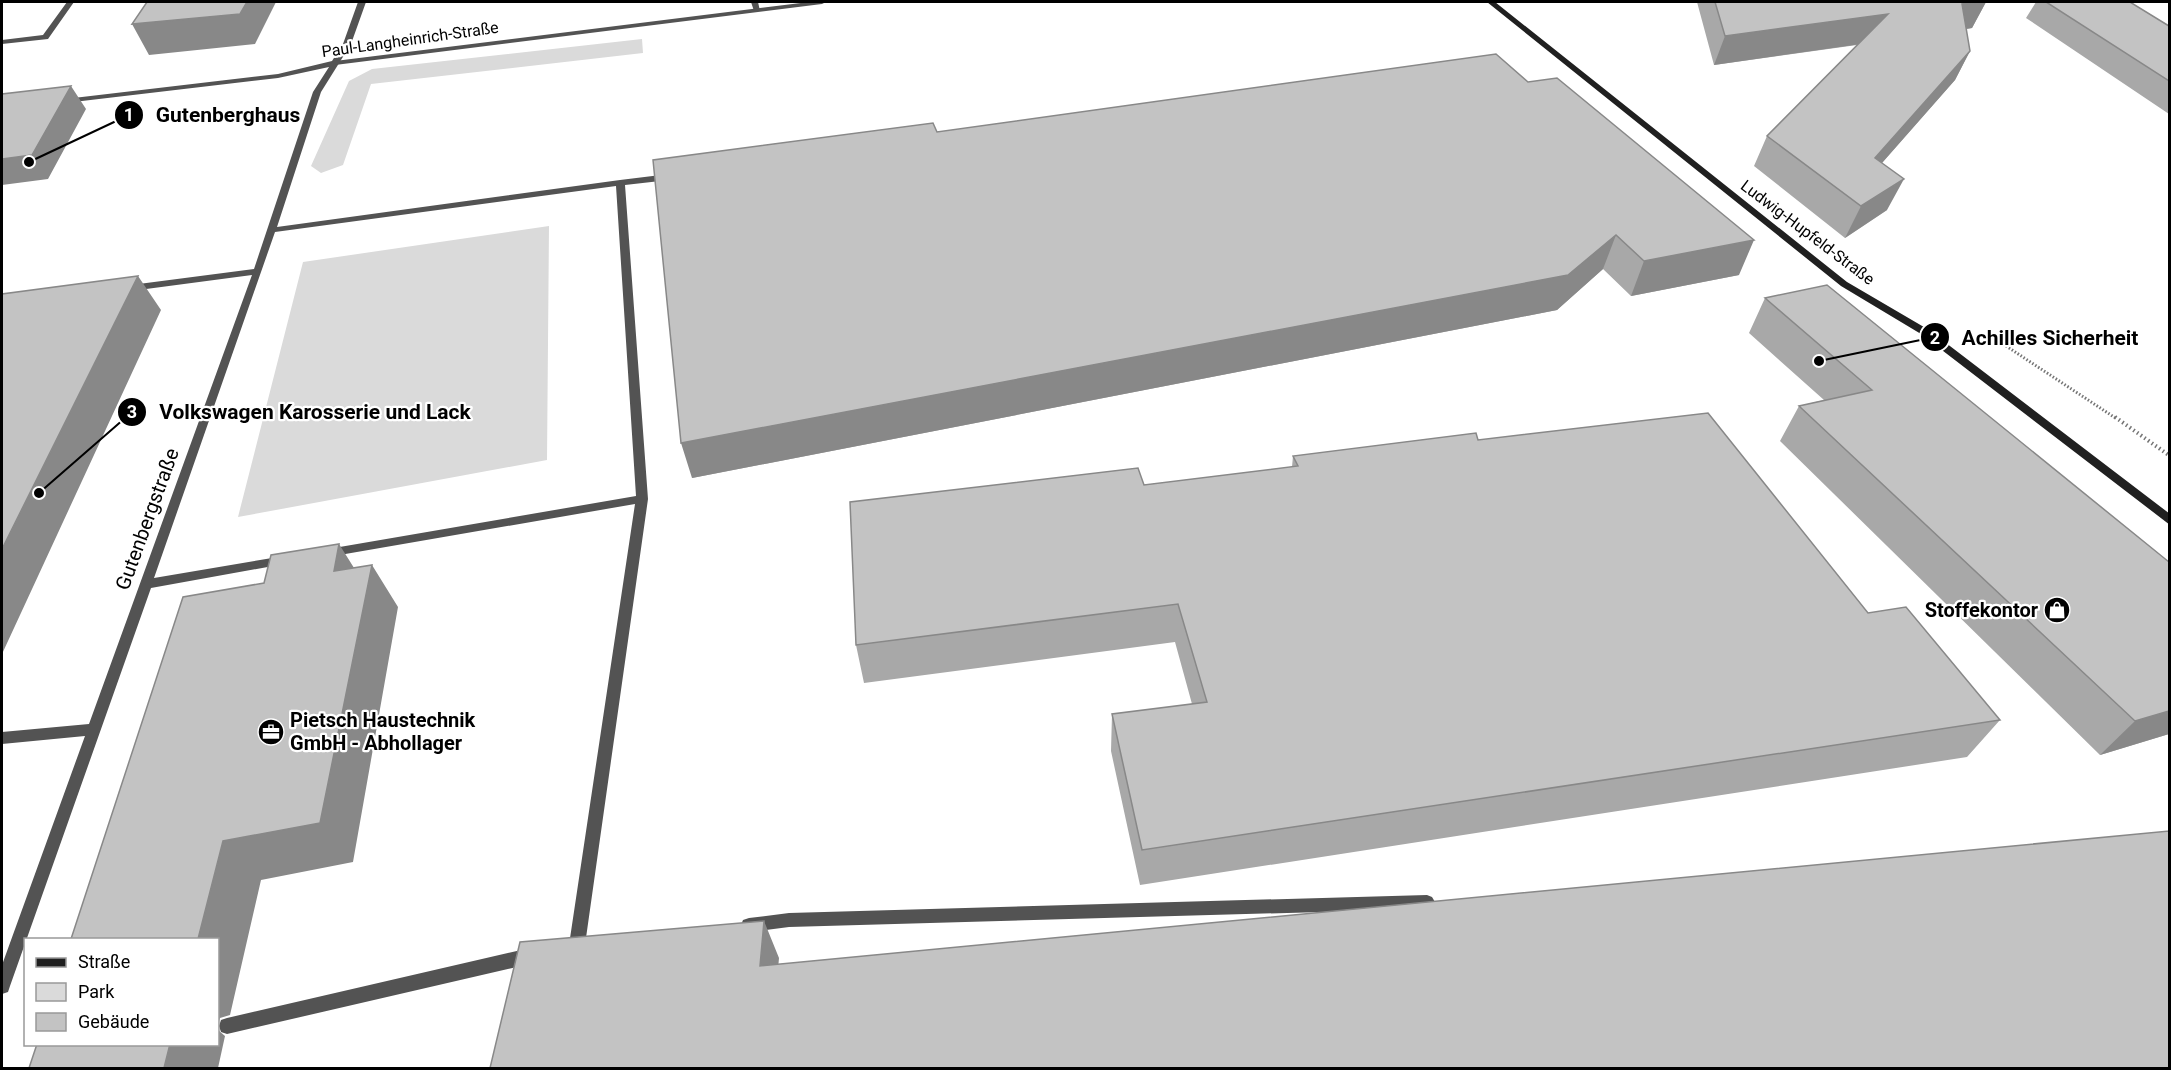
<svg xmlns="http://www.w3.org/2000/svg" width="2171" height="1070" font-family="Roboto,sans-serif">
	<rect width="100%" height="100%" fill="#fff"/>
	<!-- green -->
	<path fill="#dadada" d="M642,39L643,53L371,84L343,165L321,173L311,166L349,81L372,69Z
		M549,226L547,460L238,517L303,262Z"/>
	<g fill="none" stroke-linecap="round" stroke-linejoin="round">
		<!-- path-far1 -->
		<path stroke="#757575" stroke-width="3" stroke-dasharray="1.5 2" stroke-linecap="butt" d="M2003,344L2117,419"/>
		<!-- path -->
		<path stroke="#757575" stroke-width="4" stroke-dasharray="1.5 3" stroke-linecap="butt" d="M2115,417L2170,456"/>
		<!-- service -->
		<path fill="#535353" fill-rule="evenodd" d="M67,2H74L48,39L2,44V40L43,35Z
			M358,2H366L351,44L321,92L277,227L620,180L669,174L673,177L669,180L625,185L648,499L585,945L583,950L577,953L571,950L569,945L635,504L328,557L322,553L328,549L636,496L616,186L275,232L154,578L284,556L290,560L284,564L151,588L10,986L8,992L2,994V965L85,736L2,744V732L89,724L252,275L131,291L126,288L131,285L254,269L313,92L329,67L278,78L65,103L61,101L65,99L278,74L332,61L343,44Z
			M751,2H758L760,11H754Z
			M1427,895L1432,897L1435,902L1432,907L1427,909L789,927L749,932L743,930L741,925L743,920L749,918L789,913Z
			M530,948L536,951L538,956L536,961L530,964L227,1034L221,1032L219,1026L221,1020L227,1018Z"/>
		<!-- minor -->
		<path fill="#535353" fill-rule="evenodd" d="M809,2H826L822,4L335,65L331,63L335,61Z"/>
		<!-- secondary -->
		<path fill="#202020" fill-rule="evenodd" d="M1487,2H1495L1847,282L1929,330L2170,514V525L1921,334L1841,286Z"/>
	</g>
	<!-- wall -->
	<path fill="#a8a8a8" d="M1697,2H1986L1972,28L1966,29L1970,51L1955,80L1882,163L1887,210L1845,238L1754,166L1767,136L1857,45L1714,65Z
		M2036,2H2130L2169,26V114L2026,18Z
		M1528,82L1739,275L1631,296L1603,269L1557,310L692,478L937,132Z
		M1765,298L2169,562V734L2100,755L1780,441L1799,406L1824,400L1749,333Z
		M1478,440L1868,613L2000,720L1967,757L1140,885L1111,751L1112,714L1192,704L1175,642L864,683L856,645L1144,485L1292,467L1293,456Z"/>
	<!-- shaded-wall -->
	<path fill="#888" d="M247,2H276L255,44L149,55L132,24Z
		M1977,2H1986L1972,28L1947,32L1962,4Z
		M1888,14L1875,42L1714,65L1725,36Z
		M1970,51L1955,80L1859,189L1875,158Z
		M71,86L86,109L48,179L2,185V159Z
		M1904,179L1887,210L1845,238L1861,206Z
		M1616,235L1603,269L1557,310L692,478L681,443Z
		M1754,240L1739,275L1631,296L1644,261Z
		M138,276L161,310L2,654V549Z
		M339,544L366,587L334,571Z
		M372,565L398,607L353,862L261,880L230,1015L220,1018L218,1024V939H198L223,841Z
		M2169,711V734L2100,755L2135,721Z
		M764,921L779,958L775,1002L760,966Z
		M218,1028V1030L225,1036L218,1068H164L170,1044H218Z"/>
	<!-- building -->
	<path fill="#c3c3c3" stroke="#888" stroke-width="1.5" d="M147,2H247L240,14L132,24Z
		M1715,2H1977L1962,4L1970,51L1875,158L1904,179L1861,206L1767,136L1888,14L1725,36Z
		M2046,2H2130L2169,26V81Z
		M1496,54L1528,82L1557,78L1754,240L1644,261L1616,235L1568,275L681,443L653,160L933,123L937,132Z
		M71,86L32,155L2,159V94Z
		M138,276L2,549V294Z
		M1827,285L2169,562V711L2135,721L1799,406L1872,390L1765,298Z
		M1708,413L1868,613L1906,607L2000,720L1142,850L1112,714L1207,702L1178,604L856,645L850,502L1138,468L1144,485L1298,466L1293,456L1476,433L1478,440Z
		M339,544L334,571L372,565L320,823L223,841L198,939H71L183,597L264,583L271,555Z
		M2169,831V1068H490L520,942L764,921L760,966Z
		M37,1044H170L164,1068H29Z"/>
	<!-- icons -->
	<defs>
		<symbol id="shop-disc" viewBox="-11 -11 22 22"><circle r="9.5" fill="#000" stroke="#fff"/><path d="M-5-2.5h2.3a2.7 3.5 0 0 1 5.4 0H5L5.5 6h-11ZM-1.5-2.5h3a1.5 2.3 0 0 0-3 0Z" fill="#fff"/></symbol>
		<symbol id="office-disc" viewBox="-11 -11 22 22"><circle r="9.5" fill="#000" stroke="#fff"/><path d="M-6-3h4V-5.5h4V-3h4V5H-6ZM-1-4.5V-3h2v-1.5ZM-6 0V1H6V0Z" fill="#fff"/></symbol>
	</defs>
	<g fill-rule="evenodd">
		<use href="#shop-disc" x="2042" y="595" width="30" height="30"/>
		<use href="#office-disc" x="256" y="717" width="30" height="30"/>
	</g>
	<g text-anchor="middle" stroke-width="4.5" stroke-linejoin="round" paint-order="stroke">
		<!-- far-street labels -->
		<g font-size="16" fill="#000" stroke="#fff">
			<text transform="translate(410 39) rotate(-8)" y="6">Paul-Langheinrich-Straße</text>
			<text transform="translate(1808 232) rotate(37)" y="6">Ludwig-Hupfeld-Straße</text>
		</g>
		<!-- street labels -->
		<g font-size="20" fill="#000" stroke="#fff">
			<text transform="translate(147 519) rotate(-70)" y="7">Gutenbergstraße</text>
		</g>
		<!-- poi labels -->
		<g font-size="20" font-weight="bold" fill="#000" stroke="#fff" text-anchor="end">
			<text x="2038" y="617">Stoffekontor</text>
			<text x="290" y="727" text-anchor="start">Pietsch Haustechnik<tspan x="290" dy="23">GmbH - Abhollager</tspan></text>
		</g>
	</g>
	<!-- callouts -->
	<path fill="none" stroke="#000" stroke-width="2" d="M29 162L129 115M1819 361L1935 337M39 493L132 412"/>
	<g fill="#000" stroke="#fff" stroke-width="2">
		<circle cx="29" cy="162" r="6"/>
		<circle cx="1819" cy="361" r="6"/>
		<circle cx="39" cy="493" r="6"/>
		<circle cx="129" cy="115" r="15"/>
		<circle cx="1935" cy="337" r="15"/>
		<circle cx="132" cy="412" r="15"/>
	</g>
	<g font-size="18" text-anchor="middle" font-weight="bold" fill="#fff">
		<text x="129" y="121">1</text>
		<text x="1935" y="344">2</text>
		<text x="132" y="418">3</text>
	</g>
	<g font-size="21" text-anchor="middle" font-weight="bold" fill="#000" stroke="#fff" stroke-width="4.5" stroke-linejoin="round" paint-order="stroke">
		<text x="228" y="122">Gutenberghaus</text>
		<text x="2050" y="345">Achilles Sicherheit</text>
		<text x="315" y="419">Volkswagen Karosserie und Lack</text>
	</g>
	<!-- border -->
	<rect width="2171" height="1070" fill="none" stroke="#000000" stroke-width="6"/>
	<!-- legend -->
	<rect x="24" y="938" width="195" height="108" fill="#ffffff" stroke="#999999" stroke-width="1.5"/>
	<rect x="36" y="958" width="30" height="9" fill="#202020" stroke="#999999" stroke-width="1.5"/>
	<text x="78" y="968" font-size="18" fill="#000000">Straße</text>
	<rect x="36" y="983" width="30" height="18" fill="#dadada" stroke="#999999" stroke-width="1.5"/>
	<text x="78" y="998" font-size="18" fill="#000000">Park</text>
	<rect x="36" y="1013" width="30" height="18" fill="#c3c3c3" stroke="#999999" stroke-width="1.5"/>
	<text x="78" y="1028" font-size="18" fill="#000000">Gebäude</text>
</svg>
